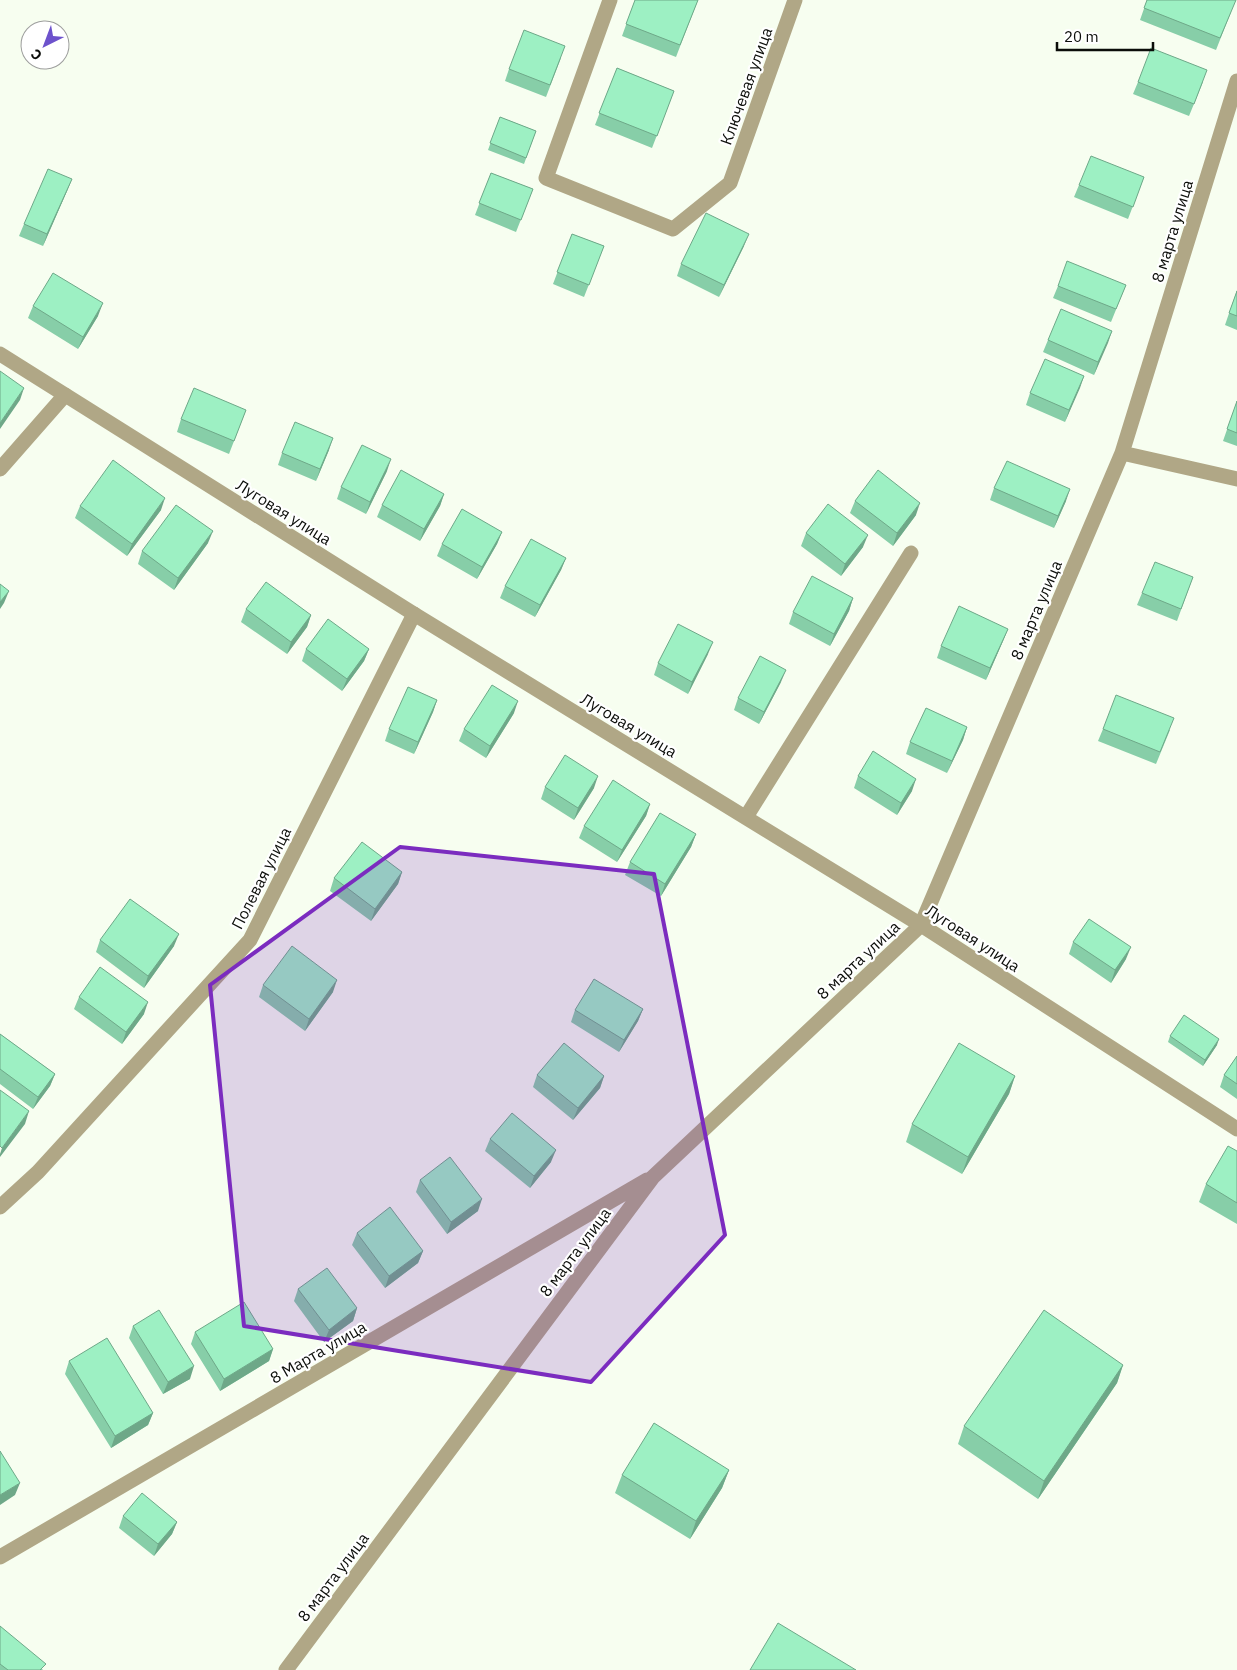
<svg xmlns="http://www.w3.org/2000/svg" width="1237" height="1670" font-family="'IBM Plex Sans',sans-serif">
	<rect width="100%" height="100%" fill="#f7fef0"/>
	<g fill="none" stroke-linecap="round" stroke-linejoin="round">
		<!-- minor -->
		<path stroke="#b0a786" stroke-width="15" d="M610,0L546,178L673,229L730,183L795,0
			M1122,453L1237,479
			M0,469L65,395
			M746,817L911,553
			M0,1207L38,1172L250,940L414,614
			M0,1557L647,1180
			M286,1670L653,1177L921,925L1122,453L1237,81"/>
		<!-- tertiary -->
		<path stroke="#b0a786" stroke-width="15" d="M0,354L414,614L921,925L1237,1129"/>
	</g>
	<!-- wall -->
	<path fill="#87cea8" d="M635,0H698L676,57L622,36Z
		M1147,0L1231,12L1216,50L1140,20Z
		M561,58L546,97L505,81L509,69Z
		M617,68L674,91L652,148L595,125Z
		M1138,82H1203L1189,116L1133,94Z
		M500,117L536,131L524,164L488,150Z
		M491,173L533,189L516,232L475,215Z
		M1144,177L1128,219L1074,197L1079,185Z
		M72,179L67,191L43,246L19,236L24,224Z
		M572,234L604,246L584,297L553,284Z
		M744,246L719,297L677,276L681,264Z
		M1126,285L1111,322L1053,298L1058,286Z
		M1237,290V330L1225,325Z
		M33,306L98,316L78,349L28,318Z
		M1112,331L1094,375L1043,352L1048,340Z
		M1084,376L1065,422L1026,405L1030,393Z
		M1237,401V446L1223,441Z
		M246,410L229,454L177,432L181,419Z
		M329,450L316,481L278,465L282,453Z
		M387,471L366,514L337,499L341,487Z
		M994,488L1066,501L1054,528L990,500Z
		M444,494L440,506L420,541L377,517L382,505Z
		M855,501L916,515L893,546L850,513Z
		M80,506L161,510L127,556L75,518Z
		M502,532L497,544L477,579L437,556L442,544Z
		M806,533L863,547L841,576L801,546Z
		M208,543L174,590L138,564L142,551Z
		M566,558L561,570L535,617L500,598L505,586Z
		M1193,577L1177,621L1137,605L1142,593Z
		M853,598L849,611L830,646L789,624L793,612Z
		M246,609L311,615L307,627L287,654L241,622Z
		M1008,629L1003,641L986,680L937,658L941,646Z
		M306,649H369L364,661L342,691L302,661Z
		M708,654L688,694L654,675L658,663Z
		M781,682L759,724L734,710L738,698Z
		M437,700L433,712L414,754L385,741L389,729Z
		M514,713L486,758L459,741L464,729Z
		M967,727L963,740L947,773L906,754L910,742Z
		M1103,729L1170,730L1156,764L1098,741Z
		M858,776L912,791L897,815L854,788Z
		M545,787L594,788L574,820L541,799Z
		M650,804L646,816L617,862L579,838L584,826Z
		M696,834L691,847L661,896L625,875L630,862Z
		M402,872L398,884L371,921L330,891L334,878Z
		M100,940L174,946L144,988L96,952Z
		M1073,942L1126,959L1111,983L1069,954Z
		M263,985L333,992L305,1031L259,997Z
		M79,997L144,1014L122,1044L74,1009Z
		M643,1009L638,1021L619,1052L571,1022L575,1010Z
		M0,1034L55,1074L50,1086L33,1109L0,1084Z
		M1170,1036L1217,1045L1203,1066L1168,1042Z
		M1237,1056V1099L1220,1087L1224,1075Z
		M537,1075L604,1076L600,1088L573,1120L533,1087Z
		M1015,1076L1009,1094L962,1174L906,1142L912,1124Z
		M490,1139L551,1162L530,1188L485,1151Z
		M1237,1151V1224L1199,1202L1206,1184Z
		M420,1180L478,1211L447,1234L416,1192Z
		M357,1233L423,1251L418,1263L385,1288L352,1245Z
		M298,1289L357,1308L353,1321L324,1342L294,1301Z
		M133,1326L190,1379L163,1394L129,1338Z
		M195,1332L273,1349L269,1361L220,1391L191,1344Z
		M69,1361L153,1413L148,1425L111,1448L65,1374Z
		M1123,1365L1117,1383L1038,1499L958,1444L964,1426Z
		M729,1470L722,1488L690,1539L615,1493L622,1475Z
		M123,1516L177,1522L172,1534L154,1556L119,1528Z
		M0,1626L43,1670H0Z"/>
	<!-- shaded-wall -->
	<path fill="#6ea888" d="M72,179L67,191L43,246L47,234Z
		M749,234L744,246L719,297L724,285Z
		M103,303L98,316L78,349L83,337Z
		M1112,331L1108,343L1094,375L1098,362Z
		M1084,376L1080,388L1065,422L1069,410Z
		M24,388L20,400L0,429V423Z
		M333,438L329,450L316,481L320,469Z
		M391,459L387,471L366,514L370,502Z
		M1070,489L1066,501L1054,528L1058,516Z
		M444,494L440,506L420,541L424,529Z
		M165,498L161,510L127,556L132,544Z
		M920,503L916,515L893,546L897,533Z
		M213,531L208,543L174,590L178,578Z
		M502,532L497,544L477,579L482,567Z
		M868,535L863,547L841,576L845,564Z
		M566,558L561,570L535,617L540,605Z
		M9,591L4,603L0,609V602Z
		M853,598L849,611L830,646L834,634Z
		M311,615L307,627L287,654L291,642Z
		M1008,629L1003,641L986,680L990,668Z
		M713,642L708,654L688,694L692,682Z
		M369,649L364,661L342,691L347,679Z
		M786,670L781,682L759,724L764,712Z
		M437,700L433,712L414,754L418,742Z
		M518,701L514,713L486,758L490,746Z
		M967,727L963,740L947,773L952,761Z
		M598,776L594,788L574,820L578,808Z
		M916,779L912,791L897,815L901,803Z
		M650,804L646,816L617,862L622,850Z
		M696,834L691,847L661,896L665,884Z
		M402,872L398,884L371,921L375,909Z
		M179,934L174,946L144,988L148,976Z
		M1131,947L1126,959L1111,983L1115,970Z
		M337,980L333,992L305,1031L309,1019Z
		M148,1002L144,1014L122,1044L126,1032Z
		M643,1009L638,1021L619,1052L624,1040Z
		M1219,1039L1217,1045L1203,1066L1205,1060Z
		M55,1074L50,1086L33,1109L38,1097Z
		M604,1076L600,1088L573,1120L578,1108Z
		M1015,1076L1009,1094L962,1174L968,1157Z
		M29,1111L25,1124L0,1157V1154L2,1148Z
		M556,1150L551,1162L530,1188L534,1176Z
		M482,1199L478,1211L447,1234L451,1222Z
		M423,1251L418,1263L385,1288L389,1276Z
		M357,1308L353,1321L324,1342L329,1330Z
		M273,1349L269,1361L220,1391L224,1379Z
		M1123,1365L1117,1383L1038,1499L1044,1481Z
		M194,1366L190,1379L163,1394L168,1382Z
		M153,1413L148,1425L111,1448L115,1436Z
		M729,1470L722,1488L690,1539L696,1521Z
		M20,1483L15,1495L0,1505V1495Z
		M177,1522L172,1534L154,1556L158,1544Z"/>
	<!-- building -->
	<path fill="#9df0c3" stroke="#6ea888" d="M635,0H698L680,45L626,24Z
		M1147,0H1236L1220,38L1144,8Z
		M524,30L565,46L550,85L509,69Z
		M1151,48L1207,70L1194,104L1138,82Z
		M617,68L674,91L657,136L599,113Z
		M500,117L536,131L526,158L490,143Z
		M1091,156L1144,177L1133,207L1079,185Z
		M48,169L72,179L47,234L24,224Z
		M491,173L533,189L521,220L479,203Z
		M706,213L749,234L724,285L681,264Z
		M572,234L604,246L589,285L557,272Z
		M1067,261L1126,285L1116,309L1058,286Z
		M53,273L103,303L83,337L33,306Z
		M1237,291V316L1229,313Z
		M1061,309L1112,331L1098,362L1048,340Z
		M1045,359L1084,376L1069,410L1030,393Z
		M0,371L24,388L0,423Z
		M194,388L246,410L234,441L181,419Z
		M1237,401V433L1227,429Z
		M295,422L333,438L320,469L282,453Z
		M362,445L391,459L370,502L341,487Z
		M113,460L165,498L132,544L80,506Z
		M1007,461L1070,489L1058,516L994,488Z
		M401,470L444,494L424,529L382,505Z
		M878,470L920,503L897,533L855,501Z
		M828,504L868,535L845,564L806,533Z
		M176,505L213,531L178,578L142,551Z
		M462,509L502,532L482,567L442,544Z
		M531,539L566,558L540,605L505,586Z
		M1155,562L1193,577L1181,609L1142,593Z
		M812,576L853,598L834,634L793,612Z
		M266,582L311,615L291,642L246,609Z
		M0,584L9,591L0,602Z
		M959,606L1008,629L990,668L941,646Z
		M328,619L369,649L347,679L306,649Z
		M678,624L713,642L692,682L658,663Z
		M760,656L786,670L764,712L738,698Z
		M492,685L518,701L490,746L464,729Z
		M408,687L437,700L418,742L389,729Z
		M1116,695L1174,718L1160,752L1103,729Z
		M926,708L967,727L952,761L910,742Z
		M873,751L916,779L901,803L858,776Z
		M565,755L598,776L578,808L545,787Z
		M613,780L650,804L622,850L584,826Z
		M660,813L696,834L665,884L630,862Z
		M362,842L402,872L375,909L334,878Z
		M130,899L179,934L148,976L100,940Z
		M1089,919L1131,947L1115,970L1073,942Z
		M292,946L337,980L309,1019L263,985Z
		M100,967L148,1002L126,1032L79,997Z
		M594,979L643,1009L624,1040L575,1010Z
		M1184,1015L1219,1039L1205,1060L1170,1036Z
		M0,1034L55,1074L38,1097L0,1069Z
		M564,1043L604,1076L578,1108L537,1075Z
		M959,1043L1015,1076L968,1157L912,1124Z
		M1237,1056V1084L1224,1075Z
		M0,1090L29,1111L2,1148L0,1146Z
		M512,1113L556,1150L534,1176L490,1139Z
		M1228,1146L1237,1151V1203L1206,1184Z
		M450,1157L482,1199L451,1222L420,1180Z
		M390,1207L423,1251L389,1276L357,1233Z
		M327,1268L357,1308L329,1330L298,1289Z
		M244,1302L273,1349L224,1379L195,1332Z
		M159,1310L194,1366L168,1382L133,1326Z
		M1044,1310L1123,1365L1044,1481L964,1426Z
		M107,1338L153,1413L115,1436L69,1361Z
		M654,1423L729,1470L696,1521L622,1475Z
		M0,1451L20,1483L0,1495Z
		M142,1493L177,1522L158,1544L123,1516Z
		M778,1623L856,1670H750Z
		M0,1626L46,1664L40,1670H8L0,1664Z"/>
	<!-- marked area -->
	<path fill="#7b2cbf" fill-opacity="0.2" stroke="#7b2cbf" stroke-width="4" stroke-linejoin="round" d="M400,847L654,874L725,1235L591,1382L244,1326L210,985Z"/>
	<g text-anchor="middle" stroke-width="4.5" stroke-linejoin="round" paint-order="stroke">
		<!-- street labels -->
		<g font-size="16" fill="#0b0d09" stroke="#fff">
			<text transform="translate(746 86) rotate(-70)" y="6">Ключевая улица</text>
			<text transform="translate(1172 231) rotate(-73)" y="6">8 марта улица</text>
			<text transform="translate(284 512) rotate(32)" y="6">Луговая улица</text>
			<text transform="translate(1036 610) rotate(-67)" y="6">8 марта улица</text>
			<text transform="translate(629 725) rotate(31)" y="6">Луговая улица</text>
			<text transform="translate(261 878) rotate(-63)" y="6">Полевая улица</text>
			<text transform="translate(973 938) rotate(33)" y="6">Луговая улица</text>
			<text transform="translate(858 960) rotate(-43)" y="6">8 марта улица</text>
			<text transform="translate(575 1252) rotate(-53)" y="6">8 марта улица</text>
			<text transform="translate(318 1352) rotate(-30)" y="6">8 Марта улица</text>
			<text transform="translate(333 1577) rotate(-53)" y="6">8 марта улица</text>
		</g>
	</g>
	<!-- north arrow -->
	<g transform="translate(45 45) rotate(222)"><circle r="24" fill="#ffffff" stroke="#9d9e9d"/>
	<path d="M0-4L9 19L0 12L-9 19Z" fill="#6d52cc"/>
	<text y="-8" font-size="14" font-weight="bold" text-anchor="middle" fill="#0b0d09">С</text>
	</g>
	<!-- scale -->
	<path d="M1057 42v8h96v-8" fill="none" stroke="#0b0d09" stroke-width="2.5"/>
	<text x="1064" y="42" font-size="15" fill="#0b0d09" stroke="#ffffff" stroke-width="4" paint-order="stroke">20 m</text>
</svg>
